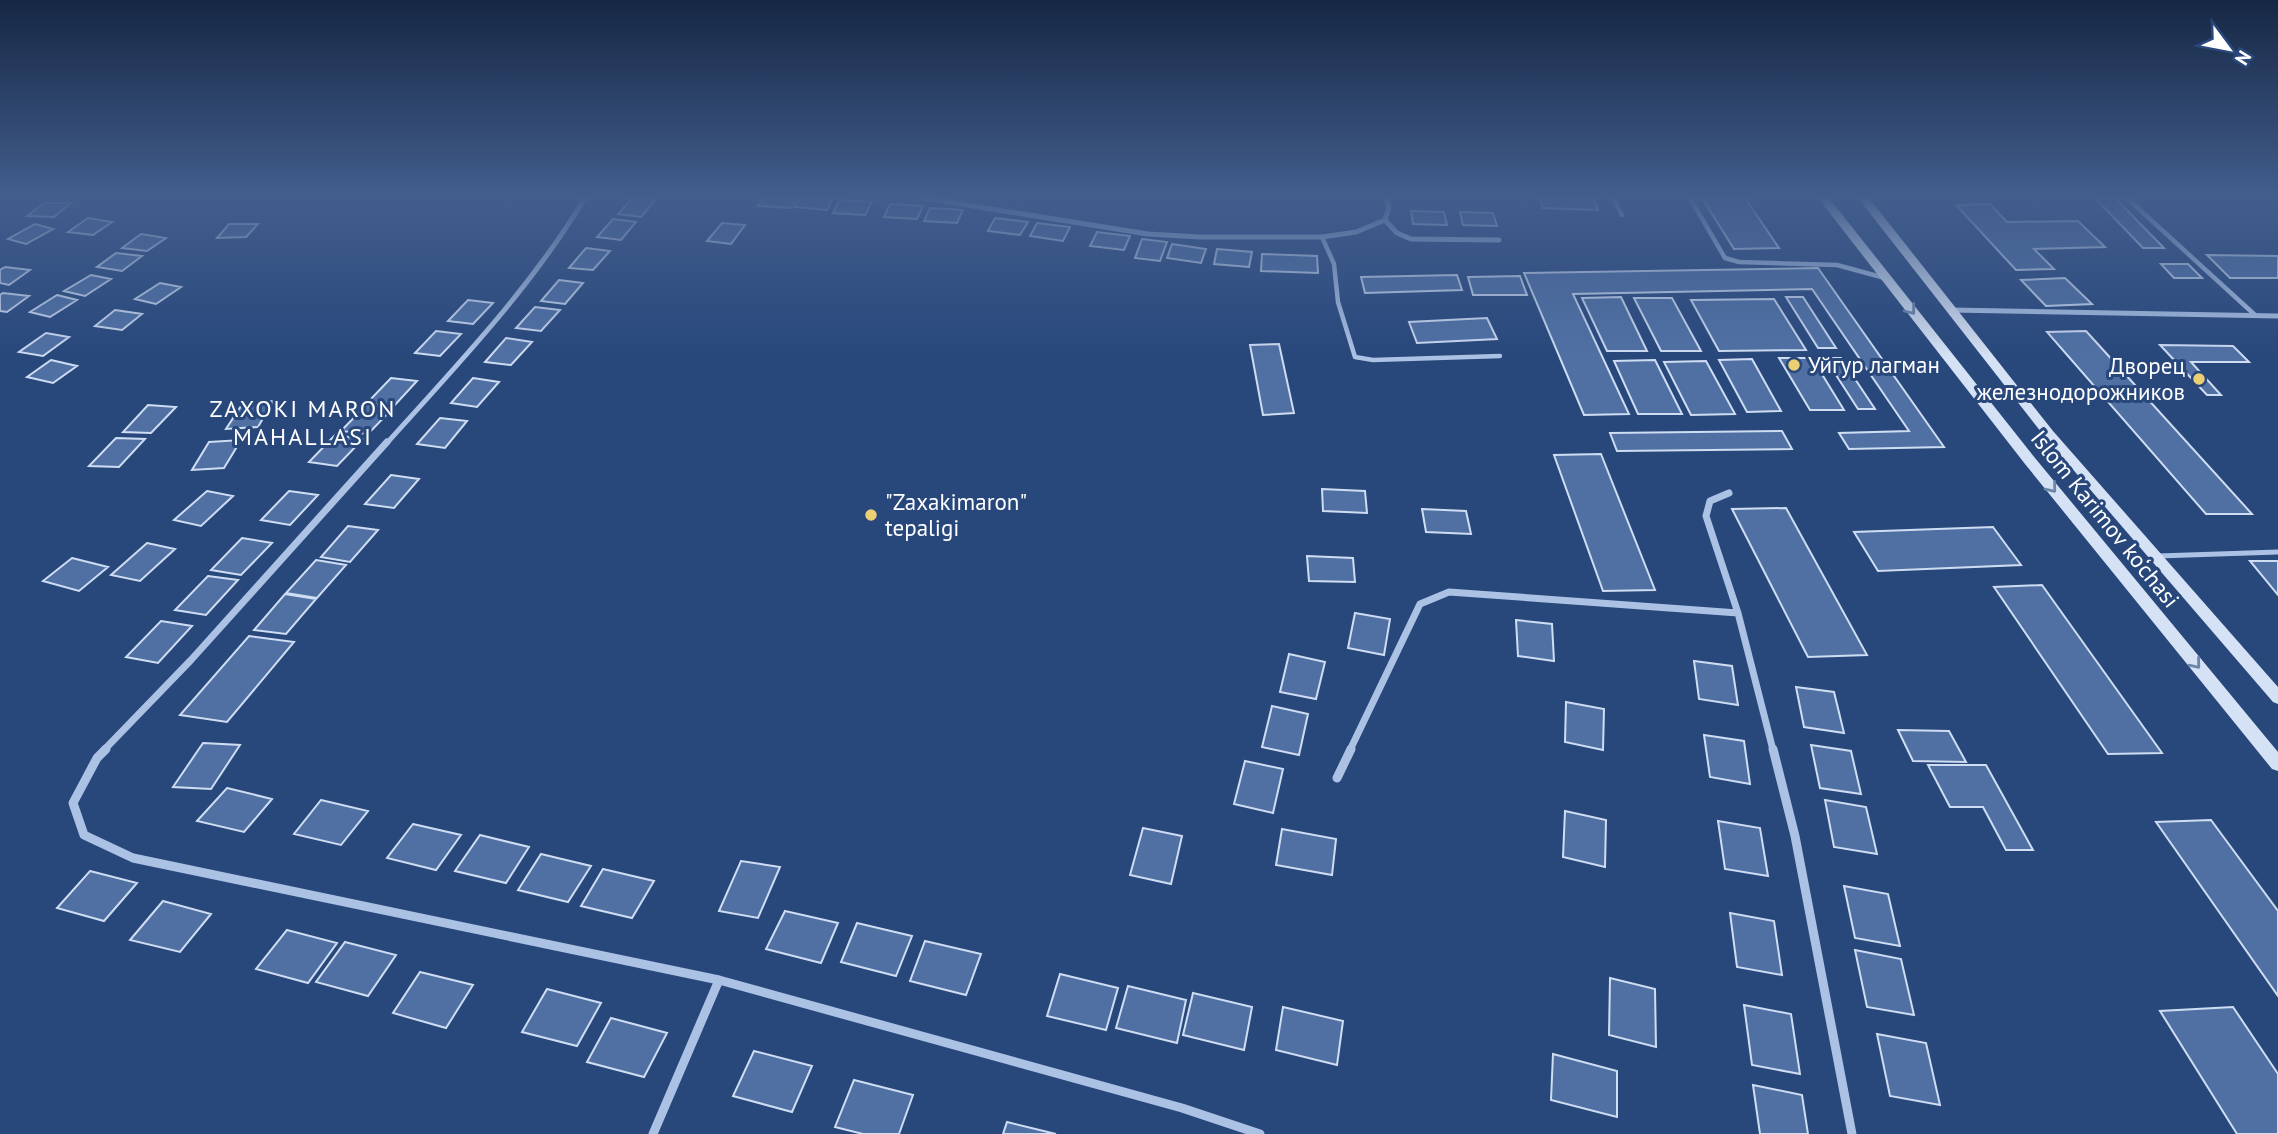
<svg xmlns="http://www.w3.org/2000/svg" width="2278" height="1134" font-family="'PT Sans',sans-serif">
	<rect width="100%" height="100%" fill="#28477b"/>
	<!-- building -->
	<path fill="#5070a4" stroke="#cfddf3" stroke-width="2" d="M632,198H648L656,199L641,217L618,214Z
		M763,198H796L791,208L758,206Z
		M800,198H833L827,210L795,207Z
		M1540,198L1595,200L1598,210L1543,208Z
		M1702,198H1745L1779,248L1734,249Z
		M2095,198H2115L2164,248H2143Z
		M840,200L872,202L865,215L833,213Z
		M44,203H71L54,217L27,216Z
		M890,204L923,206L917,219L884,217Z
		M1990,204L2007,222L2078,221L2105,247L2034,249L2054,269L2016,270L1956,205Z
		M930,208L963,210L957,223L924,221Z
		M1411,211L1444,212L1447,225L1413,224Z
		M1460,212L1493,213L1497,226L1463,225Z
		M88,218L112,222L93,235L68,232Z
		M995,218L1028,222L1020,235L988,231Z
		M613,219L636,222L621,240L597,237Z
		M722,223L745,225L731,244L707,241Z
		M1037,223L1070,227L1063,241L1030,236Z
		M35,224L53,229L26,244L8,239Z
		M229,224H258L246,237L217,238Z
		M1097,232L1130,236L1124,250L1090,246Z
		M141,234L166,238L147,251L122,248Z
		M1142,239L1167,242L1160,261L1135,258Z
		M1172,244L1206,249L1201,263L1167,258Z
		M586,248L610,251L593,270L569,268Z
		M1217,249L1252,252L1249,267L1214,264Z
		M116,253L142,256L122,271L97,267Z
		M1262,254L1317,256L1318,273L1261,271Z
		M2207,255L2278,256V278H2230Z
		M2161,264H2188L2202,278H2174Z
		M5,267L30,270L9,285L0,283V270Z
		M1818,268L1944,447L1849,449L1839,433L1909,431L1812,289L1573,294L1629,414L1584,415L1524,273Z
		M91,275L111,279L85,296L64,291Z
		M1457,275L1462,290L1365,293L1361,277Z
		M1520,276L1527,295H1473L1468,277Z
		M2065,278L2092,304L2046,306L2021,280Z
		M559,280L583,283L565,304L541,301Z
		M160,283L181,287L156,304L135,299Z
		M3,293L29,296L7,312L0,311V295Z
		M57,295L77,300L50,317L30,312Z
		M1621,297L1647,351H1607L1582,298Z
		M1786,297H1803L1836,348H1818Z
		M1634,298H1672L1701,351H1661Z
		M1774,299L1806,350L1719,351L1691,300Z
		M468,300L493,303L473,324L448,321Z
		M535,307L560,310L541,331L516,328Z
		M115,310L142,314L122,330L95,326Z
		M1487,318L1497,339L1417,343L1409,322Z
		M436,331L461,334L440,356L415,353Z
		M2086,331L2252,514H2206L2047,332Z
		M46,333L69,337L43,356L19,352Z
		M506,338L532,342L511,365L485,362Z
		M1279,344L1294,413L1263,415L1250,345Z
		M2160,345L2233,346L2249,362H2191L2221,395H2207Z
		M1779,358H1812L1844,410H1810Z
		M1825,358H1841L1875,409H1858Z
		M1752,359L1781,411L1747,412L1719,360Z
		M51,360L77,366L53,383L27,377Z
		M1655,360L1682,414H1638L1614,361Z
		M1706,361L1735,414L1691,415L1664,362Z
		M391,378L417,381L394,406L367,403Z
		M473,378L499,382L477,407L451,403Z
		M273,401L258,427L226,429L243,403Z
		M148,405L176,407L151,433L123,432Z
		M366,405L393,408L368,434L341,431Z
		M440,418L467,421L445,448L417,444Z
		M1782,431L1792,449L1617,451L1610,433Z
		M335,435L363,439L337,466L309,462Z
		M116,438L145,439L119,467L89,466Z
		M241,440L224,468L192,470L209,442Z
		M1601,454L1655,590L1603,591L1554,455Z
		M391,475L419,479L394,508L365,504Z
		M1322,489L1365,491L1367,513L1323,511Z
		M207,491L233,496L201,526L174,520Z
		M289,491L318,495L290,525L261,520Z
		M1786,508L1867,655L1808,657L1732,509Z
		M1422,509L1466,511L1471,534L1426,532Z
		M348,526L378,530L350,562L321,557Z
		M1993,527L2021,565L1878,571L1854,532Z
		M242,538L272,543L241,575L211,570Z
		M147,543L175,549L140,581L111,575Z
		M1307,556L1353,558L1355,582L1309,581Z
		M72,558L108,567L79,591L43,581Z
		M316,560L346,565L317,598L286,593Z
		M2250,561H2278V595Z
		M208,576L238,580L206,615L175,610Z
		M2042,585L2162,753L2108,754L1994,587Z
		M285,594L316,599L286,634L254,630Z
		M1355,613L1390,619L1384,655L1348,648Z
		M1516,620L1552,624L1554,661L1518,656Z
		M161,621L192,626L158,663L126,657Z
		M249,636L294,642L227,722L180,715Z
		M1289,654L1325,662L1316,699L1280,692Z
		M1694,661L1732,666L1738,705L1699,699Z
		M1796,687L1834,692L1844,733L1804,727Z
		M1566,702L1604,709L1603,750L1565,742Z
		M1272,706L1308,714L1299,755L1262,747Z
		M1898,730L1949,731L1966,762L1913,761Z
		M1704,735L1744,741L1750,784L1710,777Z
		M203,743L240,745L211,789L173,787Z
		M1811,745L1851,751L1861,794L1820,788Z
		M1245,761L1283,769L1273,813L1234,804Z
		M1928,765H1986L2033,850H2006L1983,807H1950Z
		M227,788L272,799L244,832L197,821Z
		M321,800L368,811L341,845L294,834Z
		M1825,800L1866,807L1877,854L1834,847Z
		M1565,811L1606,820L1605,867L1563,857Z
		M2211,820L2278,911V996L2156,822Z
		M1718,821L1760,828L1768,876L1725,869Z
		M413,824L461,835L436,870L387,858Z
		M1143,828L1182,836L1171,884L1130,875Z
		M1282,829L1336,839L1332,875L1276,865Z
		M480,835L529,847L506,883L455,871Z
		M541,854L591,866L568,902L518,890Z
		M741,861L780,867L758,918L719,911Z
		M603,869L654,881L632,918L581,906Z
		M90,871L137,883L104,921L57,908Z
		M1844,886L1888,894L1900,946L1855,938Z
		M163,901L211,914L180,952L130,940Z
		M785,911L838,923L821,963L766,949Z
		M1730,913L1774,921L1782,975L1737,967Z
		M857,923L912,936L896,976L841,962Z
		M287,930L337,943L308,983L256,969Z
		M925,941L981,954L966,995L910,981Z
		M345,942L396,955L368,996L316,982Z
		M1855,950L1901,959L1914,1015L1867,1007Z
		M420,972L473,985L446,1028L393,1013Z
		M1060,974L1118,988L1106,1030L1047,1016Z
		M1610,978L1655,989L1656,1047L1609,1035Z
		M1128,986L1186,1000L1177,1043L1116,1028Z
		M547,989L601,1003L577,1046L522,1032Z
		M1193,993L1252,1007L1244,1050L1183,1035Z
		M1744,1005L1791,1014L1800,1074L1752,1065Z
		M1283,1007L1343,1021L1337,1065L1276,1050Z
		M2233,1007L2278,1074V1134H2237L2160,1011Z
		M611,1018L667,1033L644,1077L587,1062Z
		M1877,1034L1926,1043L1940,1105L1890,1096Z
		M754,1051L812,1066L792,1112L733,1096Z
		M1553,1054L1617,1071V1117L1551,1100Z
		M854,1080L913,1095L899,1134H863L835,1127Z
		M1753,1085L1802,1095L1808,1134H1760Z
		M1007,1122L1056,1134H1003Z"/>
	<g fill="none" stroke-linecap="round" stroke-linejoin="round">
		<!-- service-far1 -->
		<path stroke="#acc2e4" stroke-width="4.5" d="M1613,198L1622,215
			M1690,198L1725,258L1739,262L1837,265L1885,278
			M2127,198L2255,315
			M1322,237L1334,264L1338,302L1355,357L1373,360L1500,356"/>
		<!-- service -->
		<path stroke="#acc2e4" stroke-width="5" d="M2158,556L2278,552"/>
		<!-- minor-far2 -->
		<path stroke="#acc2e4" stroke-width="5" d="M923,198L1148,234L1200,237H1322L1356,232L1385,220L1389,207L1386,198
			M1385,220L1397,233L1411,239L1499,240
			M1951,310L2278,316
			M386,444C457,365 530,289 585,198"/>
		<!-- minor-far1 -->
		<path stroke="#acc2e4" stroke-width="7" d="M1729,493L1710,501L1706,516L1738,613L1773,750
			M104,750L191,660L387,442
			M1350,750L1420,604L1449,592L1738,613"/>
		<!-- minor -->
		<path stroke="#acc2e4" stroke-width="9" d="M106,749L97,758L73,803L84,835L133,858L719,980L1182,1108L1260,1134
			M1773,749L1795,836L1852,1134
			M1337,778L1351,749
			M653,1134L719,980"/>
		<!-- secondary -->
		<path fill="#d5e1f4" fill-rule="evenodd" d="M1818,198H1829L2035,458L2278,752V771L2272,769L2025,464Z
			M1858,198H1869L2053,431L2278,687V704L2273,702L2045,437Z"/>
	</g>
	<!-- one-way arrows -->
	<defs><path id="oneway-chevron" d="M-2-3.5L2.5 0L-2 3.5" fill="none" stroke-width="1.6" stroke-linecap="round" stroke-linejoin="round" transform="scale(1.75)"/></defs>
	<g stroke="#6d85ab">
		<use href="#oneway-chevron" transform="translate(1911 310) rotate(52)"/>
		<use href="#oneway-chevron" transform="translate(2052 488) rotate(51)"/>
		<use href="#oneway-chevron" transform="translate(2196 664) rotate(51)"/>
	</g>
	<!-- sky -->
	<linearGradient id="sky" x2="0" y2="1"><stop stop-color="#162744"/><stop offset="0.55" stop-color="#425e8d"/><stop offset="1" stop-color="#425e8d" stop-opacity="0"/></linearGradient>
	<rect width="2278" height="357" fill="url(#sky)"/>
	<!-- markers -->
	<g fill="#ebcf73" stroke="#28477b" stroke-width="2.5">
		<circle cx="1794" cy="365" r="7"/>
		<circle cx="2199" cy="379" r="7"/>
		<circle cx="871" cy="515" r="7"/>
	</g>
	<g text-anchor="middle" stroke-width="6" stroke-linejoin="round" paint-order="stroke">
		<!-- poi labels -->
		<g font-size="23" fill="#fff" stroke="#28477b" text-anchor="start">
			<text x="1808" y="373">Уйгур лагман</text>
			<text x="2185" y="374" text-anchor="end">Дворец<tspan x="2185" dy="26">железнодорожников</tspan></text>
			<text x="885" y="510">"Zaxakimaron"<tspan x="885" dy="26">tepaligi</tspan></text>
		</g>
		<!-- street labels -->
		<g font-size="23" fill="#fff" stroke="#28477b">
			<text transform="translate(2105 519) rotate(51)" y="8">Islom Karimov ko‘chasi</text>
		</g>
		<!-- neighbourhood labels -->
		<g font-size="24" letter-spacing="2" fill="#fff" stroke="#28477b">
			<text x="303" y="417">ZAXOKI MARON<tspan x="303" dy="28">MAHALLASI</tspan></text>
		</g>
	</g>
	<!-- north arrow -->
	<g transform="translate(2229 49) rotate(122)" stroke="#28477b" stroke-width="5" paint-order="stroke">
	<path d="M0-5L12 26L0 18L-12 26Z" fill="#ffffff"/>
	<text y="-10" font-size="19" font-weight="bold" text-anchor="middle" fill="#ffffff">N</text>
	</g>
</svg>
